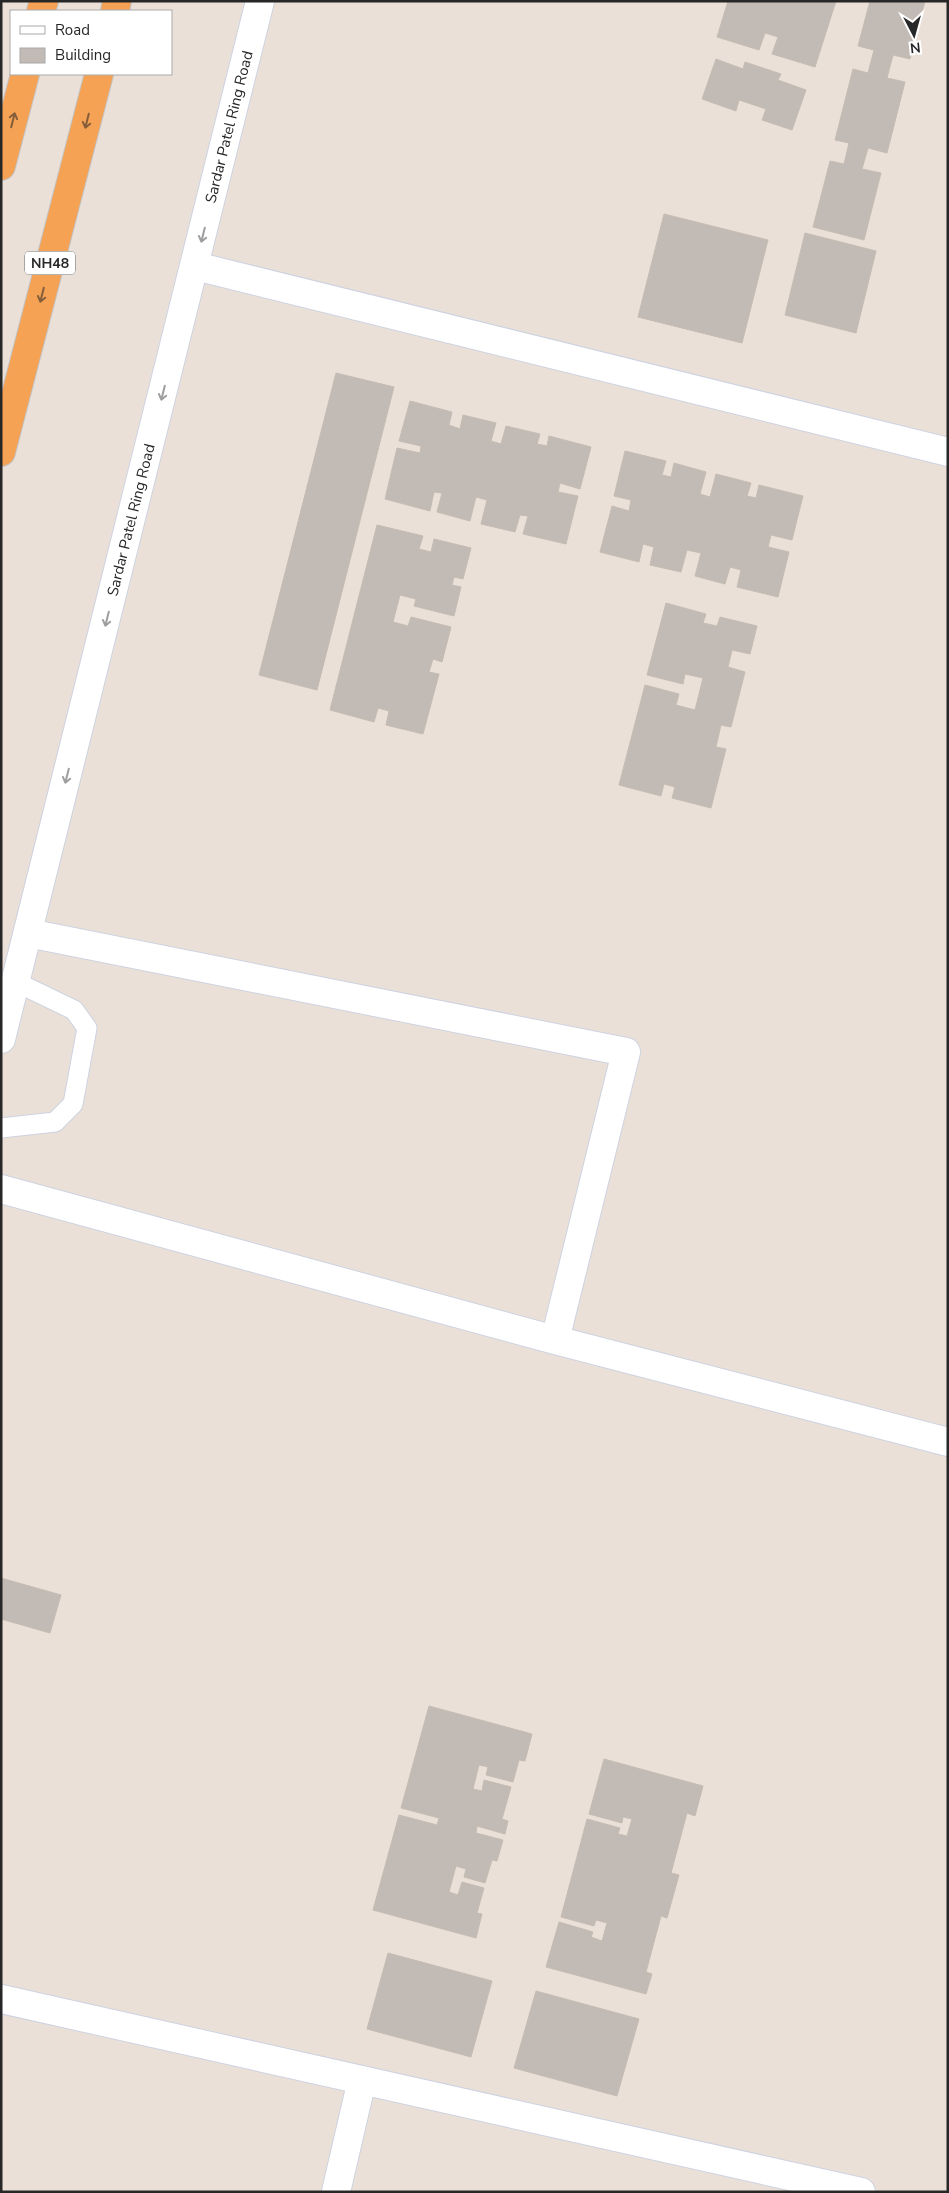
<svg xmlns="http://www.w3.org/2000/svg" width="949" height="2193" font-family="'Nunito Sans',sans-serif">
	<rect width="100%" height="100%" fill="#eae0d8"/>
	<!-- building -->
	<path fill="#c2bab5" stroke="#c5bcb2" d="M728,1H836L815,67L772,54L778,37L765,33L759,50L717,37Z
		M870,1H925L910,59L893,55L887,78L905,82L887,153L868,148L862,169L881,173L864,240L813,227L830,161L844,164L849,143L835,140L853,69L868,73L874,50L858,46Z
		M716,59L743,69L745,62L781,74L778,80L806,90L792,130L762,120L766,109L739,100L736,111L702,99Z
		M664,214L768,240L742,343L638,317Z
		M805,233L876,251L856,333L785,315Z
		M336,373L394,387L317,690L259,675Z
		M410,401L452,412L449,425L460,429L463,415L496,423L491,441L501,444L506,426L540,434L537,444L547,446L549,436L591,447L580,489L560,483L558,492L578,496L566,544L523,534L528,516L520,515L515,532L481,524L487,500L476,497L470,521L437,512L442,493L434,492L430,511L385,499L397,448L420,453L421,446L399,441Z
		M625,451L666,461L662,475L671,477L674,463L706,472L700,494L710,497L716,474L751,483L747,496L756,498L759,485L803,496L792,540L771,535L768,547L789,552L778,597L737,587L741,570L730,567L725,584L695,576L701,553L687,550L681,572L650,565L654,547L643,544L639,562L600,552L612,506L629,511L631,500L614,496Z
		M377,525L423,536L419,549L431,552L434,539L471,548L463,579L454,577L452,585L461,587L454,616L414,606L416,599L400,595L393,622L408,626L411,617L451,627L442,662L433,659L429,672L439,674L423,734L386,725L389,711L378,708L374,722L330,710Z
		M666,603L706,614L703,623L717,626L720,617L757,626L750,654L732,650L728,667L745,672L731,727L721,725L716,747L726,749L711,808L672,798L675,787L664,784L661,796L619,785L645,685L679,694L676,705L695,710L703,678L685,674L683,684L647,675Z
		M1,1578L61,1595L50,1633L1,1619Z
		M429,1706L532,1734L525,1761L519,1760L513,1782L486,1775L488,1767L479,1765L473,1789L482,1791L484,1780L511,1787L502,1819L508,1821L505,1834L477,1826L476,1833L503,1840L497,1861L492,1860L485,1883L464,1877L466,1869L456,1866L449,1892L458,1895L462,1882L484,1888L477,1913L482,1914L476,1938L373,1910L399,1815L437,1825L439,1818L401,1808Z
		M604,1759L703,1786L695,1816L687,1813L671,1873L679,1875L667,1918L661,1916L646,1972L652,1974L646,1994L546,1967L559,1922L593,1932L591,1937L602,1941L607,1923L596,1920L594,1926L561,1917L587,1819L620,1828L618,1834L627,1836L632,1819L623,1817L622,1823L589,1814Z
		M388,1953L492,1981L471,2057L367,2029Z
		M536,1991L639,2019L617,2096L514,2068Z"/>
	<g fill="none" stroke-linecap="round" stroke-linejoin="round">
		<defs>
			<path id="service" d="M1,1128L55,1122L73,1104L87,1028L74,1010L16,982"/>
			<path id="minor" d="M195,266L948,452
				M28,933L626,1052L555,1340
				M1,1189L555,1340L948,1442
				M1,1999L861,2192
				M336,2192L362,2080"/>
			<path id="tertiary" d="M1,1039L260,1"/>
			<path id="trunk" d="M41,11L44,1
				M115,11L117,1
				M1,166L25,74
				M1,452L99,74"/>
		</defs>
		<!-- service casing -->
		<use href="#service" stroke="#cdd3e0" stroke-width="21"/>
		<!-- minor casing -->
		<use href="#minor" stroke="#cdd3e0" stroke-width="30"/>
		<!-- tertiary casing -->
		<use href="#tertiary" stroke="#cdd3e0" stroke-width="30"/>
		<!-- trunk casing -->
		<use href="#trunk" stroke="#c3c3c3" stroke-width="30"/>
		<!-- service -->
		<use href="#service" stroke="#fff" stroke-width="19"/>
		<!-- minor -->
		<use href="#minor" stroke="#fff" stroke-width="28"/>
		<!-- tertiary -->
		<use href="#tertiary" stroke="#fff" stroke-width="28"/>
		<!-- trunk -->
		<use href="#trunk" stroke="#f6a254" stroke-width="28"/>
	</g>
	<!-- one-way arrows -->
	<defs><path id="oneway-shaft" d="M-6 0H5M1.5-3L5.5 0L1.5 3" fill="none" stroke-width="1.6" stroke-linecap="round" stroke-linejoin="round" transform="scale(1.25)"/></defs>
	<g stroke="#845e3b">
		<use href="#oneway-shaft" transform="translate(13 120) rotate(-76)"/>
		<use href="#oneway-shaft" transform="translate(87 121) rotate(104)"/>
		<use href="#oneway-shaft" transform="translate(42 295) rotate(104)"/>
	</g>
	<g stroke="#9e9e9e">
		<use href="#oneway-shaft" transform="translate(203 235) rotate(104)"/>
		<use href="#oneway-shaft" transform="translate(163 393) rotate(104)"/>
		<use href="#oneway-shaft" transform="translate(107 619) rotate(104)"/>
		<use href="#oneway-shaft" transform="translate(67 776) rotate(104)"/>
	</g>
	<g text-anchor="middle" stroke-width="5" stroke-linejoin="round" paint-order="stroke">
		<!-- shield labels -->
		<rect fill="#fff" stroke="#686868" stroke-width="1" x="25" y="251.5" width="50" height="23" rx="4"/>
		<g font-size="14" font-weight="bold" fill="#272727">
			<text x="50" y="268">NH48</text>
		</g>
		<!-- street labels -->
		<g font-size="15" fill="#272727" stroke="#fff">
			<text transform="translate(229 127) rotate(-76)" y="5">Sardar Patel Ring Road</text>
			<text transform="translate(131 520) rotate(-76)" y="5">Sardar Patel Ring Road</text>
		</g>
	</g>
	<!-- border -->
	<rect width="949" height="2193" fill="none" stroke="#272727" stroke-width="5"/>
	<!-- legend -->
	<rect x="10" y="10" width="162" height="65" fill="#ffffff" stroke="#a9a9a9"/>
	<rect x="20" y="26" width="25" height="8" fill="#ffffff" stroke="#a9a9a9"/>
	<text x="55" y="35" font-size="15" fill="#272727">Road</text>
	<rect x="20" y="48" width="25" height="15" fill="#c2bab5" stroke="#a9a9a9"/>
	<text x="55" y="60" font-size="15" fill="#272727">Building</text>
	<!-- north arrow -->
	<g transform="translate(914 35) rotate(174)" stroke="#ffffff" stroke-width="4" paint-order="stroke">
	<path d="M0-4L9 19L0 12L-9 19Z" fill="#272727"/>
	<text y="-8" font-size="14" font-weight="bold" text-anchor="middle" fill="#272727">N</text>
	</g>
</svg>
